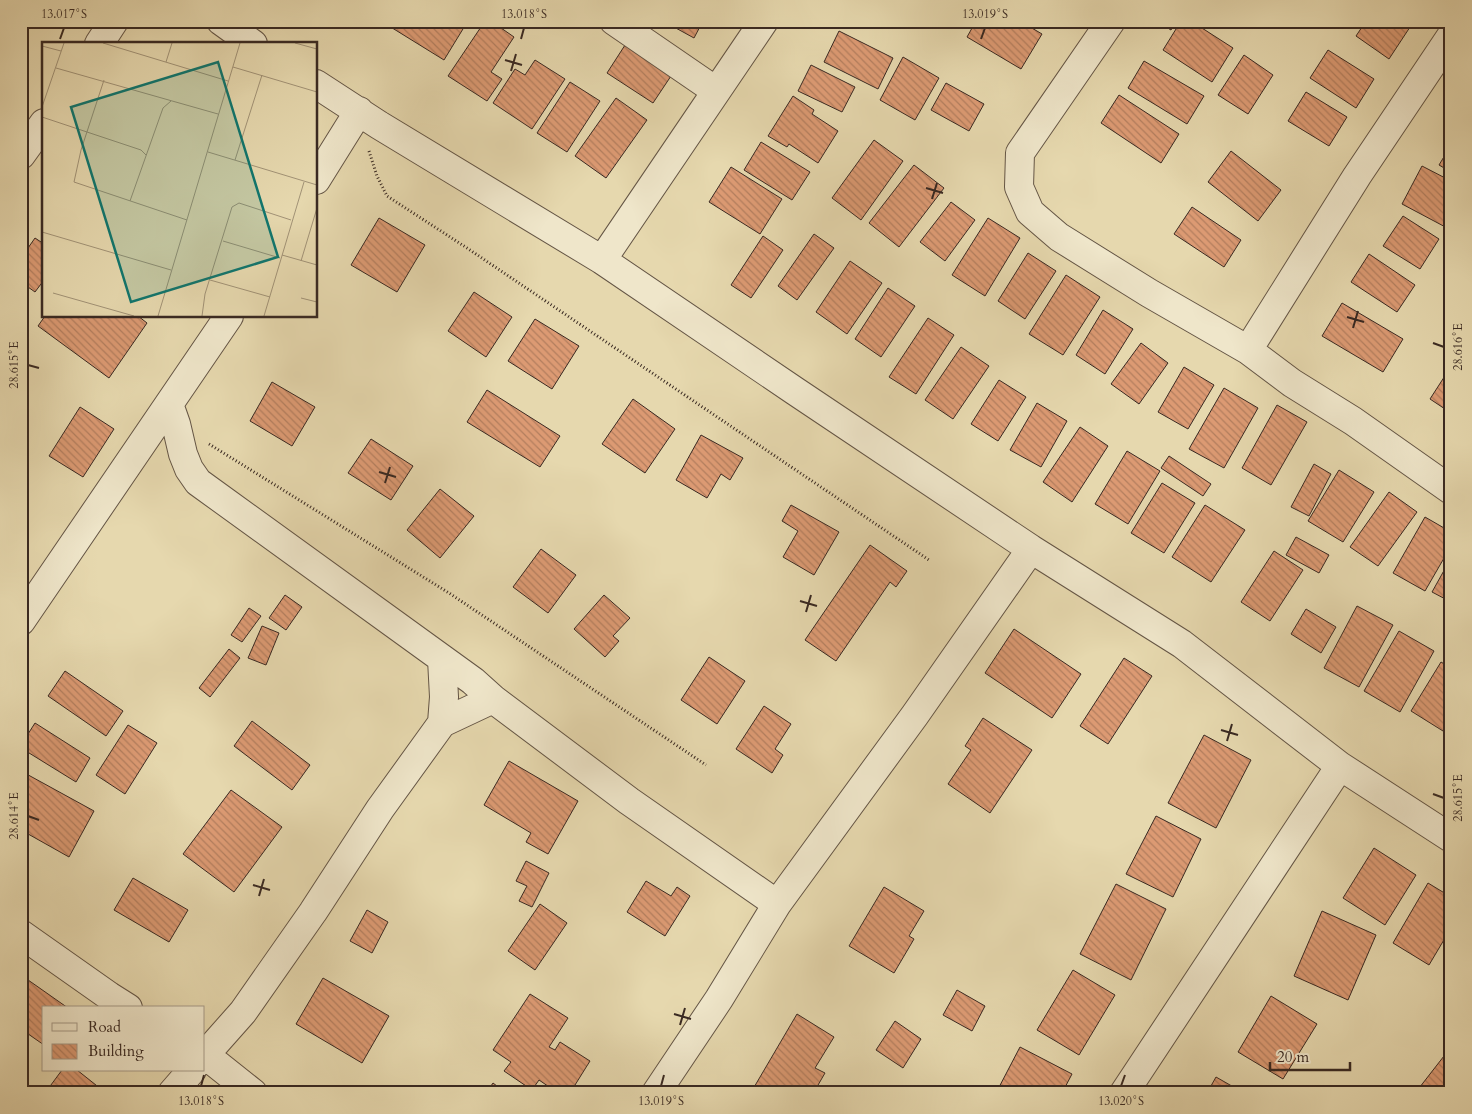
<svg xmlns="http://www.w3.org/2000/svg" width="1472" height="1114" font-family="Cardo,serif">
	<defs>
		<pattern id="building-back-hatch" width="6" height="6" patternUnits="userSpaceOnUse" patternTransform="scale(1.25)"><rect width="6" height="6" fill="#dc9a73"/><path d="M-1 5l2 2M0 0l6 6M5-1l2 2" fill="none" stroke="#b37e5e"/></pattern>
	</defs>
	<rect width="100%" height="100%" fill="#e6d8ae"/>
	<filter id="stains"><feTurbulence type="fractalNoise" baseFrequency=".004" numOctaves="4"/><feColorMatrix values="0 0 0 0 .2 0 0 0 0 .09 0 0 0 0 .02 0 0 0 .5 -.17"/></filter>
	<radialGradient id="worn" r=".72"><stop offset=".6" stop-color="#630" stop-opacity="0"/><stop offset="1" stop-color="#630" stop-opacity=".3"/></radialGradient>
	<!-- building -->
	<path fill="url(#building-back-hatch)" stroke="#392922" d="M392,21H462L466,24L444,60L389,26Z
		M485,21H491L514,37L491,72L502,79L487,101L448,76Z
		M663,21H703L694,38Z
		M976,21H1020L1042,34L1021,69L967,37Z
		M1156,21H1176L1171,30Z
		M1181,21H1191L1233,48L1212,82L1163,50Z
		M1366,21H1414L1389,59L1356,36Z
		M839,31L893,58L878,89L824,62Z
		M627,42L673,73L653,103L607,73Z
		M1328,50L1374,79L1356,108L1310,78Z
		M1244,55L1273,75L1248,114L1218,95Z
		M903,57L939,78L915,120L880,100Z
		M535,60L565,79L532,129L493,103L515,69L525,75Z
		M1144,61L1204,96L1187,124L1128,88Z
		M811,65L855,87L842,112L798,91Z
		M570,82L600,101L567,152L537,133Z
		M946,83L984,104L969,131L931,110Z
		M1306,92L1347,117L1329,146L1288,121Z
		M1119,95L1179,134L1161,163L1101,123Z
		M793,96L814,110L812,114L838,131L818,163L789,144L787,147L768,136Z
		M616,98L647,120L606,178L575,156Z
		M874,140L903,161L861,220L832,198Z
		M761,142L810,172L792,200L744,170Z
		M1451,145V172L1439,165Z
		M1231,151L1281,190L1258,221L1208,182Z
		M914,165L944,188L899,247L869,223Z
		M1422,166L1451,181V230L1402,204Z
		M731,167L782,199L760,234L709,202Z
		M951,202L975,220L945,261L920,242Z
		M1192,207L1241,240L1224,267L1174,234Z
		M1403,216L1439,239L1420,269L1383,246Z
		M379,218L425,245L397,292L351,265Z
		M988,218L1020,238L985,296L952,275Z
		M814,234L834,248L797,300L778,286Z
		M763,236L783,250L751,298L731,285Z
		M35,238L44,244V280L35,292L21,282V258Z
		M1028,253L1056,271L1025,319L998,301Z
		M1369,254L1415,285L1397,312L1351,282Z
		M850,261L882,283L847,334L816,312Z
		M1066,275L1100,297L1063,355L1029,334Z
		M888,288L915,306L881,357L855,339Z
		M474,292L512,317L486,357L448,331Z
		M1342,303L1403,339L1383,372L1322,336Z
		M1103,310L1133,329L1105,374L1076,355Z
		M45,316H138L147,323L109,378L38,326Z
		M928,318L954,335L916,394L889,377Z
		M535,319L579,346L552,389L508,361Z
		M1141,343L1168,363L1139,404L1111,384Z
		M961,347L989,366L953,419L925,400Z
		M1184,367L1214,385L1188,429L1158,412Z
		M1450,368H1451V413L1430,399Z
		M999,380L1026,397L998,441L971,424Z
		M272,382L315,407L292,446L250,421Z
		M1224,388L1258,408L1224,468L1189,449Z
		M487,390L560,436L540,467L467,422Z
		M633,399L675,429L645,473L602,444Z
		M1037,403L1067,421L1041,467L1010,450Z
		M1277,405L1307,422L1271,485L1242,468Z
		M80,407L114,429L83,477L49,456Z
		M1080,427L1108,446L1072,502L1043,482Z
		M701,435L743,458L730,480L721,474L707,498L676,480Z
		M371,439L413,466L391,500L348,473Z
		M1127,451L1160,471L1128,524L1095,504Z
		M1169,456L1211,484L1203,496L1161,468Z
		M1314,464L1331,474L1309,516L1291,507Z
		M1339,470L1374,492L1343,542L1308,521Z
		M1162,483L1195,503L1164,553L1131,533Z
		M440,489L474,516L440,558L407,530Z
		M1389,492L1417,512L1378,566L1350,547Z
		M791,505L839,532L814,575L783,557L798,531L782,521Z
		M1205,505L1245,530L1211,582L1172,557Z
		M1425,517L1451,532V546L1425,591L1393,573Z
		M1296,537L1329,555L1319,573L1286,555Z
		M870,545L907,571L896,587L890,582L836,661L805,640Z
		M541,549L576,575L548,613L513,587Z
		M1274,551L1303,570L1270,621L1241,602Z
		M1451,558V602L1432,592Z
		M285,595L302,607L286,630L269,618Z
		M604,595L630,618L613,636L619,641L605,657L574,629Z
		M1357,606L1393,625L1359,687L1324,668Z
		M249,608L261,616L242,642L231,635Z
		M1306,609L1336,627L1321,653L1291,634Z
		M262,626L279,633L266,665L248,658Z
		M1014,629L1081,674L1052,718L985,673Z
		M1399,631L1434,651L1400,712L1364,691Z
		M229,649L240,658L210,697L199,688Z
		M709,657L745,681L717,724L681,700Z
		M1124,658L1152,676L1108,744L1080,726Z
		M1441,662L1451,668V719L1443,731L1411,711Z
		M65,671L123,711L106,736L48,696Z
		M764,706L791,724L775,749L783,755L772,773L736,749Z
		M983,718L1032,750L990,813L948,784L971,750L965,746Z
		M252,721L310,765L292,790L234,746Z
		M35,723L90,758L76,782L21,748V745Z
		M128,725L157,743L125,794L96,775Z
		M1204,735L1251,760L1216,828L1168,803Z
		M509,761L578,801L548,854L526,842L531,833L484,805Z
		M21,771L94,811L69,857L21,830Z
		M231,790L282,827L234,892L183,854Z
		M1156,816L1201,839L1173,897L1126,874Z
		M1374,848L1416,875L1385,925L1343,898Z
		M526,861L549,873L532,907L519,901L527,886L516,881Z
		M133,878L188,910L169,942L114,910Z
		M646,881L671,896L677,887L690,896L665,936L627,912Z
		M1428,883L1451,897V928L1429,965L1393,943Z
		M1116,884L1166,909L1131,980L1080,954Z
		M884,887L924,911L909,936L914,939L894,973L849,946Z
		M540,904L567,923L535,970L508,951Z
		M367,910L388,922L372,953L350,941Z
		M1322,911L1376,935L1348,1000L1294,976Z
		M1073,970L1115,995L1079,1055L1037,1030Z
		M21,975L68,1008H44V1045L21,1029Z
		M323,978L389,1016L362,1063L296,1024Z
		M957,990L985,1006L972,1031L943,1015Z
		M530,994L568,1018L549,1047L555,1050L560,1042L590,1061L570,1093H558L539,1080L532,1090L504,1071L511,1062L493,1050Z
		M1271,996L1317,1024L1283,1079L1238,1052Z
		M797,1014L834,1037L815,1068L825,1073L814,1092L804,1086L800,1093H759L753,1089Z
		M895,1021L921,1039L903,1068L876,1050Z
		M1020,1047L1072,1074L1062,1093H996Z
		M1451,1047V1093H1417L1416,1092Z
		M62,1070H77L106,1093H45Z
		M1216,1077L1244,1093H1207Z
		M493,1083L506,1093H486Z"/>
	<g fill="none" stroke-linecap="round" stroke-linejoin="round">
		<defs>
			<path id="minor" d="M221,21L253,44
				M614,21L716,91
				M1111,21L1020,153L1019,187L1030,212L1059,237L1149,293L1248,350L1292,383L1353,421L1451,490
				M99,44L114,21
				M316,84L379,125L602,260L795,391L1031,549L1182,644L1340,766L1451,838
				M21,155L44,123
				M316,180L359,111
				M602,260L764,21
				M1248,350L1357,176L1451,36
				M169,404L176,424L183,454L189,469L198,482L473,681L493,699L629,801L777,904
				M21,621L229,316
				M442,723L444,697L442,659
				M21,934L109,996L128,1008
				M204,1054L253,1093
				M204,1056L243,1012L313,912L380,809L442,723L493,699
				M172,1093L192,1070
				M656,1093L719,999L777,904L915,715L1031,549
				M1124,1093L1340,766"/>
		</defs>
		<!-- minor casing -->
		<use href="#minor" stroke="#645545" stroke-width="30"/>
		<!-- path -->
		<path stroke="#392922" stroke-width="3" stroke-dasharray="1 2.5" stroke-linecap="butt" d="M369,151L377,176L387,196L467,248L929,560
			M209,444L449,593L706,765"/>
		<!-- minor -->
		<use href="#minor" stroke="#efe6ca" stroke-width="28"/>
	</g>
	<!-- ticks -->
	<path fill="none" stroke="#392922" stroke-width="2" d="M60,39L64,28M521,39L524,28M981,39L985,28M505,60L522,65M511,71L516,54M926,188L943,193M932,199L937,183M1347,317L1364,322M1353,328L1358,311M1433,343L1444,347M28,365L39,368M379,472L396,477M385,483L390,467M800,601L817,606M806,612L811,595M1221,730L1238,735M1227,741L1232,724M1433,794L1444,798M28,816L39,820M253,885L270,890M259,896L264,879M674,1014L691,1019M680,1025L685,1008M201,1086L204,1075M661,1086L664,1075M1121,1086L1125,1075"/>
	<!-- overview -->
	<g transform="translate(42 42)">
		<rect width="275" height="275" fill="#e6d8ae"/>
		<path fill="none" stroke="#a19276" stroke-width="1" d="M61,1L186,39M253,1L275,7M0,4L19,9M124,20L130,1M191,25L275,50M14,26L176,72M62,38L39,108L32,140L145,178M0,65L22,1M0,75L99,108L104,113M166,110L275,143M193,118L220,33M88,159L121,66L129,59M0,190L129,228M181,199L238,216M240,213L275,223M259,219L275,166M168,238L228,255M11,251L92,274M259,256L275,260M116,274L198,1M160,274L163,252L190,165L197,161L249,178M222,274L262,140"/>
		<path fill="#0f766e" fill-opacity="0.15" stroke="#0f766e" stroke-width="2.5" d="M176,20L236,215L89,260L29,65Z"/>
		<rect width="275" height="275" fill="none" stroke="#392922" stroke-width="2.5"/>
	</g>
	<!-- margin -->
	<rect width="1472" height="1114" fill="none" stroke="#e6d8ae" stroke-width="55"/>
	<!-- legend -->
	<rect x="42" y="1006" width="162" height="65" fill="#efe6ca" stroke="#a69a87"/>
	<rect x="52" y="1023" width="25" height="8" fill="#efe6ca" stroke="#a69a87"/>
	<text x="88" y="1032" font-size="15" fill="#392922">Road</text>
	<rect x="52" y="1044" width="25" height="15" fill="url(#building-back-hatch)" stroke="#a69a87"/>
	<text x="88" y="1056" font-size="15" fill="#392922">Building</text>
	<!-- scale -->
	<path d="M1270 1062v8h80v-8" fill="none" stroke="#392922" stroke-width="2.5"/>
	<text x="1277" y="1062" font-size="15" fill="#392922" stroke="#efe6ca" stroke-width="4" paint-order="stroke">20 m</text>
	<rect x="28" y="28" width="1416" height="1058" fill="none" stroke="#392922" stroke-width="2"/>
	<g font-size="12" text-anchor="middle" fill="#392922">
		<text x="64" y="18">13.017°S</text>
		<text x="524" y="18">13.018°S</text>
		<text x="985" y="18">13.019°S</text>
		<text transform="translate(1458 347) rotate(-90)" y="4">28.616°E</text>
		<text transform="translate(14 365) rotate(-90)" y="4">28.615°E</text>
		<text transform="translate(1458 798) rotate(-90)" y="4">28.615°E</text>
		<text transform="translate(14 816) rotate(-90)" y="4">28.614°E</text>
		<text x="201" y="1105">13.018°S</text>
		<text x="661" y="1105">13.019°S</text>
		<text x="1121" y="1105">13.020°S</text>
	</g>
	<rect width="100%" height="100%" filter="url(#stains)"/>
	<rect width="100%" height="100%" fill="url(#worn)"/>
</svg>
